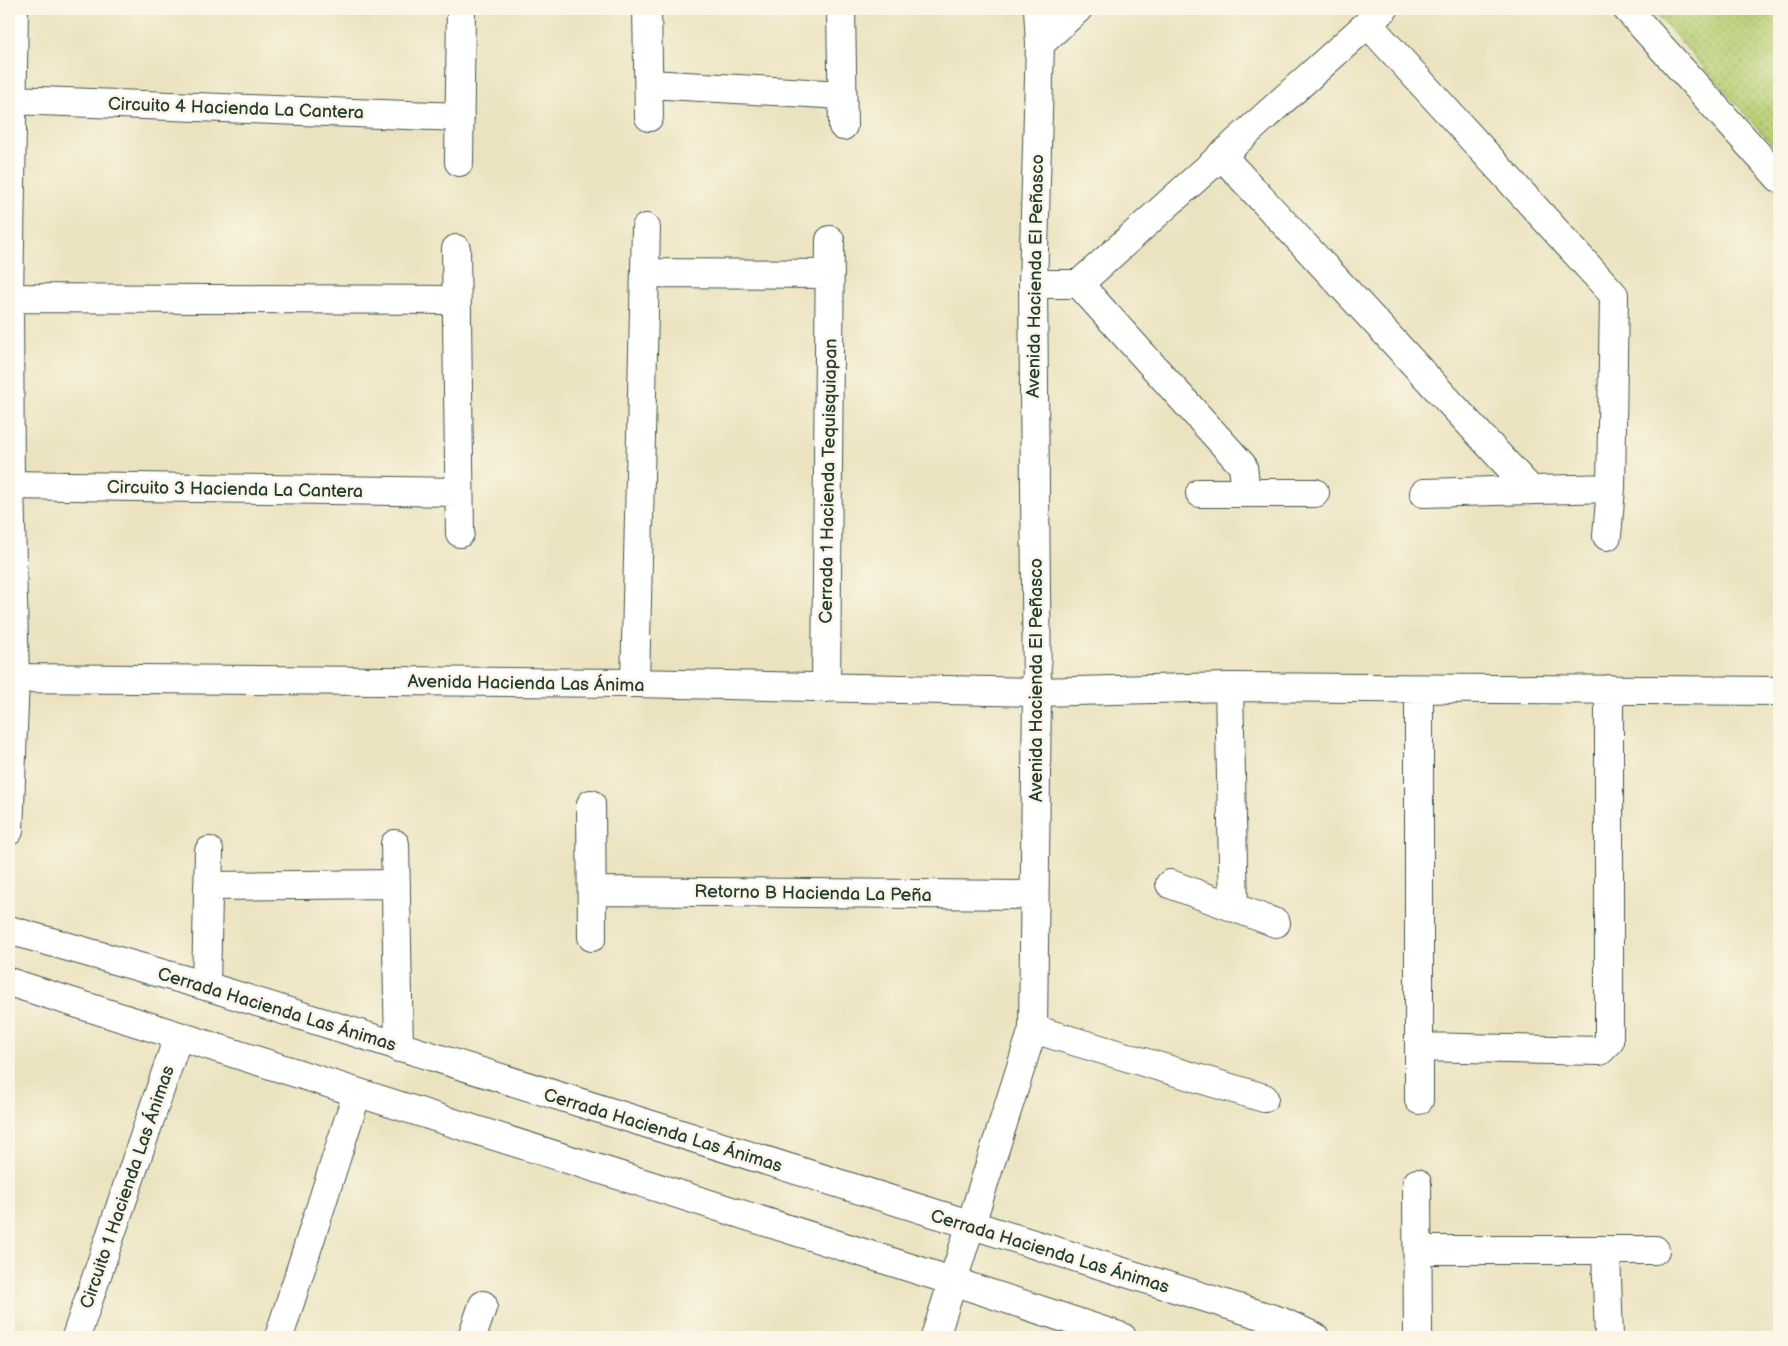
<svg xmlns="http://www.w3.org/2000/svg" width="1788" height="1346" font-family="'Balsamiq Sans',sans-serif">
	<defs>
		<pattern id="grass-dots" width="8" height="8" patternUnits="userSpaceOnUse" patternTransform="scale(1.25)"><rect width="8" height="8" fill="#b6ce73"/><path d="M2 2h.1M6 6h.1" fill="none" stroke="#93a85f" stroke-width="1.8" stroke-linecap="round"/></pattern>
	</defs>
	<rect width="100%" height="100%" fill="#fcf5e5"/>
	<filter id="ink" filterUnits="userSpaceOnUse"><feTurbulence type="fractalNoise" baseFrequency=".02" numOctaves="2"/><feDisplacementMap in="SourceGraphic" scale="10" xChannelSelector="R" yChannelSelector="G"/><feConvolveMatrix kernelMatrix="1 2 1 2 8 2 1 2 1" color-interpolation-filters="sRGB"/></filter>
	<filter id="wash" filterUnits="userSpaceOnUse"><feTurbulence type="fractalNoise" baseFrequency=".0096" numOctaves="4" result="noise"/><feDisplacementMap in="SourceGraphic" scale="20" xChannelSelector="R" yChannelSelector="G"/><feGaussianBlur stdDeviation="1.12" result="paint"/><feColorMatrix in="noise" values="0 0 0 0 0 0 0 0 0 0 0 0 0 0 0 0 0 1.4 0 .05"/><feComposite in="paint" operator="in"/></filter>
	<g filter="url(#wash)">
		<rect width="100%" height="100%" fill="#ebe3c0"/>
		<!-- grass -->
		<path fill="url(#grass-dots)" stroke="#6a8654" d="M1652,9H1779V152Z"/>
	</g>
	<g filter="url(#ink)">
		<g fill="none" stroke-linecap="round" stroke-linejoin="round">
			<defs>
				<path id="street" d="M647,9L649,117
					M841,9L843,126
					M1368,24L1614,295L1611,488L1607,536
					M1040,44L1078,9
					M649,84L842,95
					M13,100L460,117
					M1221,155L1529,488
					M459,162L461,9
					M456,249L460,533
					M646,273L830,274
					M1033,284H1079L1384,9
					M1079,284L1243,466L1246,493
					M9,298L456,300
					M10,485L459,492
					M1200,493H1315
					M1424,493L1611,488
					M15,678L635,683L1037,692L1229,687L1779,691
					M635,683L646,228
					M1229,687L1234,908
					M826,688L830,240
					M591,804L592,937
					M9,831L15,678L10,485L9,298L14,9
					M395,844L399,1048
					M1170,884L1276,923
					M208,886L396,884
					M592,891L1034,895
					M206,986L209,851
					M1033,1029L1264,1098
					M1419,1047L1600,1051L1609,1042V689
					M1419,1100V689
					M1417,1183L1418,1337
					M1419,1250H1655
					M1606,1250L1609,1337
					M76,1337L178,1037
					M279,1337L357,1093
					M472,1337L483,1305
					M935,1337L1033,1029L1037,692L1033,284L1040,44L1038,9"/>
				<path id="secondary" d="M1627,9L1779,178
					M9,930L206,986L1280,1321L1315,1337
					M9,982L952,1281L1122,1337"/>
			</defs>
			<!-- street casing -->
			<use href="#street" stroke="#3e5649" stroke-width="30"/>
			<!-- secondary casing -->
			<use href="#secondary" stroke="#3e5649" stroke-width="30"/>
			<!-- street -->
			<use href="#street" stroke="#fff" stroke-width="28"/>
			<!-- secondary -->
			<use href="#secondary" stroke="#fff" stroke-width="28"/>
		</g>
	</g>
	<g text-anchor="middle" stroke-width="5" stroke-linejoin="round" paint-order="stroke">
		<!-- street labels -->
		<g font-size="18" fill="#1f3d34" stroke="#fcf5e5">
			<text transform="translate(236 108) rotate(2)" y="6">Circuito 4 Hacienda La Cantera</text>
			<text transform="translate(1035 276) rotate(-89)" y="6">Avenida Hacienda El Peñasco</text>
			<text transform="translate(828 481) rotate(-89)" y="6">Cerrada 1 Hacienda Tequisquiapan</text>
			<text transform="translate(235 489) rotate(1)" y="6">Circuito 3 Hacienda La Cantera</text>
			<text transform="translate(1036 680) rotate(-90)" y="6">Avenida Hacienda El Peñasco</text>
			<text transform="translate(526 683) rotate(1)" y="6">Avenida Hacienda Las Ánima</text>
			<text transform="translate(813 893) rotate(1)" y="6">Retorno B Hacienda La Peña</text>
			<text transform="translate(277 1009) rotate(17)" y="6">Cerrada Hacienda Las Ánimas</text>
			<text transform="translate(663 1130) rotate(17)" y="6">Cerrada Hacienda Las Ánimas</text>
			<text transform="translate(127 1187) rotate(-71)" y="6">Circuito 1 Hacienda Las Ánimas</text>
			<text transform="translate(1050 1251) rotate(17)" y="6">Cerrada Hacienda Las Ánimas</text>
		</g>
	</g>
	<!-- margin -->
	<rect width="1788" height="1346" fill="none" stroke="#fcf5e5" stroke-width="30"/>
</svg>
